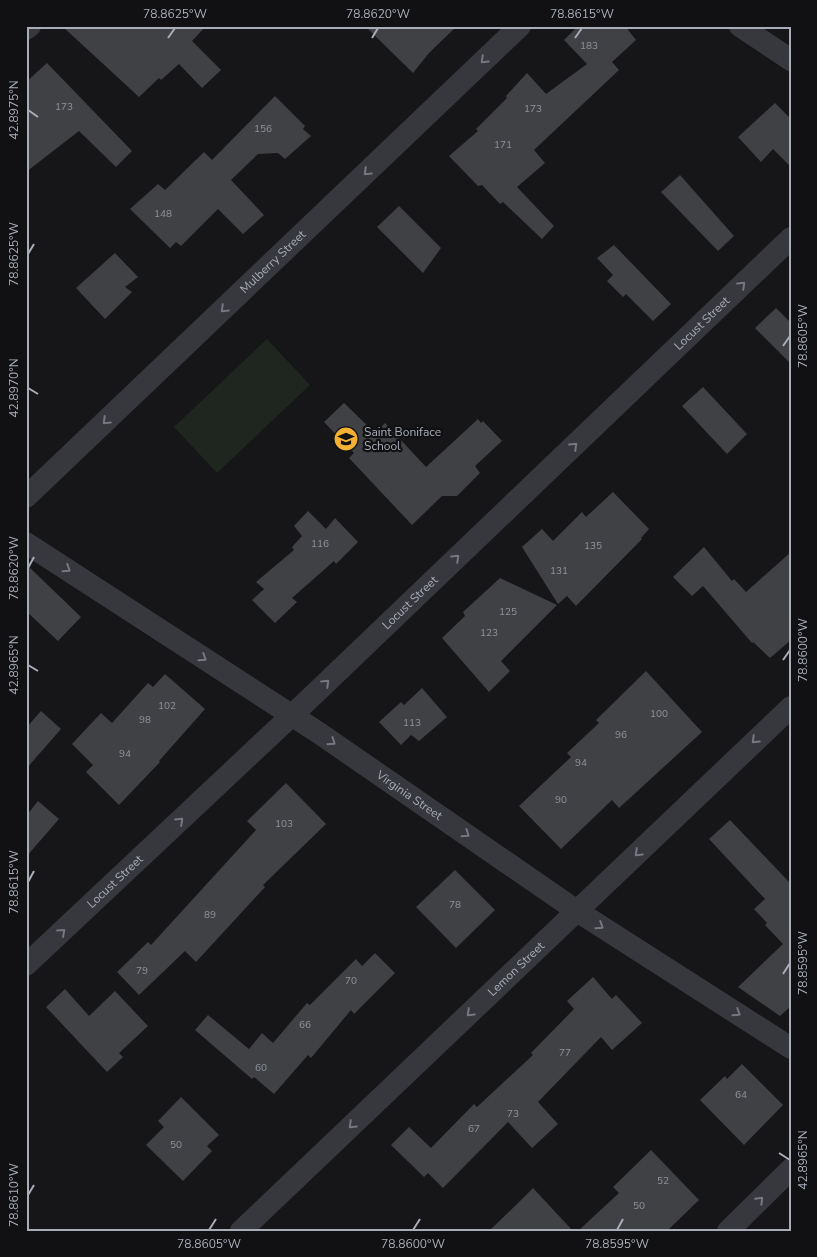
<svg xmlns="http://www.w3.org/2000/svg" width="817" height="1257" font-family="'Nunito Sans',sans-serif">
	<rect width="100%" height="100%" fill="#161618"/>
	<!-- green -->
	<path fill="#1e261f" d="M267,339L310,385L217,473L174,427Z"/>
	<!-- building -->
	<path fill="#404145" d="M62,26H206L192,41L221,70L202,88L179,64L161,80L159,78L139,97Z
		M365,26H457L429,53L413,73Z
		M578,26H625L636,40L612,62L619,70L534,150L545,163L517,187L554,226L542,239L503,202L500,204L482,185L478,186L449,156L478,131L476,129L507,98L506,96L527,73L546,94L587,64L564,40Z
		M47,63L132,151L116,167L79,131L26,172V82Z
		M275,96L305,126L303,129L311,136L285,159L278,153L258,154L231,180L264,215L243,234L218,209L181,246L176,242L170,248L130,209L158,184L165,190L204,152L212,160Z
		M775,103L791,119V167L773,149L761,162L738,137Z
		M680,175L734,236L718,251L661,192Z
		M399,206L441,248L423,273L377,227Z
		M614,245L671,304L653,321L626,294L623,297L607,281L613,275L597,258Z
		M115,253L138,277L125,287L132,292L105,319L76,288Z
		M776,308L791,323V364L755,328Z
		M703,387L747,434L727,454L682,406Z
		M344,403L375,433L385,423L426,467L478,419L481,423L483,421L502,441L475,466L480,473L457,496H442L412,525L349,458L354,453L324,422Z
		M613,492L649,529L641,538L642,539L576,606L567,596L558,604L522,547L542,529L553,541L582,512L586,517Z
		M308,511L326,529L335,518L358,542L336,564L334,561L292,598L297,602L275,623L252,600L264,589L256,582L294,550L292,547L302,536L294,526Z
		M704,547L732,581L734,579L746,592L791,552V640L770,658L753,642L752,643L703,586L692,596L673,577Z
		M26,564L81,617L58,641L26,611Z
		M500,578L557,605L501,661L510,671L489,692L442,638L465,616L463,612Z
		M646,671L702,732L619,808L612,800L561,849L519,806L571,757L567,753L599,723L596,720Z
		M165,674L205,709L159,761L160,762L119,805L86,772L93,765L72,744L101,713L112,723L148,683L153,687Z
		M422,688L447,717L419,741L411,735L401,745L379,722L401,702L404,705Z
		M41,711L61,729L26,769V728Z
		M286,783L326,824L263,885L265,887L196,962L185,951L139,995L117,972L148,942L151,945L256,830L247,821Z
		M38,801L59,819L26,857V816Z
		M730,820L791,884V1006L780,1016L738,987L783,944L765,925L767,923L754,909L765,899L709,839Z
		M455,870L495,910L456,948L416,907Z
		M375,953L395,973L354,1014L351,1010L311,1058L308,1055L274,1094L254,1077L252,1079L195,1030L208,1015L249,1049L262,1033L273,1043L307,1003L310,1005L356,959L362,966Z
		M593,977L612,999L616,995L642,1023L612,1050L601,1037L538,1102L558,1124L532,1148L508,1122L443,1188L428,1173L424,1177L391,1145L409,1127L431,1148L474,1104L477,1107L533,1055L531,1053L574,1009L567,1001Z
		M65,989L89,1016L115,991L148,1026L119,1053L123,1057L107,1072L46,1007Z
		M742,1064L783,1105L744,1145L700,1100L725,1076L727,1079Z
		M181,1097L219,1135L207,1146L212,1151L183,1181L146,1145L164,1127L158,1121Z
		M651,1150L699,1200L667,1231H578L619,1193L613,1187Z
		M533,1188L573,1231H489L518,1203Z"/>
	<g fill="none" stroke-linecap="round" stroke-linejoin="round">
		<!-- street -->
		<g stroke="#37383d" stroke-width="22">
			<path d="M740,26L791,60"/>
			<path d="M26,29L30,26"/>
			<path id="s1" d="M26,497L520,26"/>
			<path id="s2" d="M26,543L319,733L577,911L791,1048"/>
			<path id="s3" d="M26,965L306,702L791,238"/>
			<path id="s4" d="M241,1231L791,707"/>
			<path d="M728,1231L791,1169"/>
		</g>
	</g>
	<!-- one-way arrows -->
	<defs><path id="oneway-chevron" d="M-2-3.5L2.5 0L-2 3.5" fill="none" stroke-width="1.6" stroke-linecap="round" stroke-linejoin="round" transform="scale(1.25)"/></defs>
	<g stroke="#757881">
		<use href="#oneway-chevron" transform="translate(484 60) rotate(136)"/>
		<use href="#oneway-chevron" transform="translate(367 172) rotate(136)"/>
		<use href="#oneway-chevron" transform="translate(742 285) rotate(-44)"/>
		<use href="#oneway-chevron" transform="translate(224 309) rotate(136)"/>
		<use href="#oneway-chevron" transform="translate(106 421) rotate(136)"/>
		<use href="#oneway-chevron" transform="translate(574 446) rotate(-44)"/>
		<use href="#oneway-chevron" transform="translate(456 558) rotate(-44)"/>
		<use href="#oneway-chevron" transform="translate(67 569) rotate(33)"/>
		<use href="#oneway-chevron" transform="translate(203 658) rotate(33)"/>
		<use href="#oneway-chevron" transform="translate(326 683) rotate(-44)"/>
		<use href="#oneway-chevron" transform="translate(755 740) rotate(136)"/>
		<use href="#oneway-chevron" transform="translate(332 742) rotate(35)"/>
		<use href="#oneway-chevron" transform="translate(180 821) rotate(-43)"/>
		<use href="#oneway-chevron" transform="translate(466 834) rotate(35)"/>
		<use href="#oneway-chevron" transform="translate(638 853) rotate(136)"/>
		<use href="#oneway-chevron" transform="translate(600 926) rotate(33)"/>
		<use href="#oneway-chevron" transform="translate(62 932) rotate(-42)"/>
		<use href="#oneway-chevron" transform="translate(470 1013) rotate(136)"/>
		<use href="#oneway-chevron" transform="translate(737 1013) rotate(33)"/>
		<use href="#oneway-chevron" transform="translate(352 1125) rotate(136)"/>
		<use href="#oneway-chevron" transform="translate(760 1200) rotate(-45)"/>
	</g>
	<!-- ticks -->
	<path fill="none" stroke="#a8adb8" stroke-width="2" d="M168,38L175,28M372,38L378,28M575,38L582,28M28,110L38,117M28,254L34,244M783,346L790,336M28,388L38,394M28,568L34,557M783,660L790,650M28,665L38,671M28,882L34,871M783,974L790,963M779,1153L790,1160M28,1195L34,1185M209,1230L216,1219M413,1230L420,1219M617,1230L623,1219"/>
	<!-- icons -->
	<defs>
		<symbol id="school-disc" viewBox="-11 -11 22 22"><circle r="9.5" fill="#f2b134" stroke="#111113"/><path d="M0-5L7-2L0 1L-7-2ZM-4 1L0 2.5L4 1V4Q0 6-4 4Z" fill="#111"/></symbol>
	</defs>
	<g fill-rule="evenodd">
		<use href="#school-disc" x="332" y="425" width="28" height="28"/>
	</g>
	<g text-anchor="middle" stroke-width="4.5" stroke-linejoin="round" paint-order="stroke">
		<!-- number labels -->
		<g font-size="10" fill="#8e929b">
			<text x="589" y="49">183</text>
			<text x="64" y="110">173</text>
			<text x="533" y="112">173</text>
			<text x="263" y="132">156</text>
			<text x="503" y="148">171</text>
			<text x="163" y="217">148</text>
			<text x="320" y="547">116</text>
			<text x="593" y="549">135</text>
			<text x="559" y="574">131</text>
			<text x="508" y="615">125</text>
			<text x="489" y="636">123</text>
			<text x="167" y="709">102</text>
			<text x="659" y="717">100</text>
			<text x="145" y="723">98</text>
			<text x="412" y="726">113</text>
			<text x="621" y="738">96</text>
			<text x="125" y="757">94</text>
			<text x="581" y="766">94</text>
			<text x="561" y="803">90</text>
			<text x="284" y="827">103</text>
			<text x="455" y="908">78</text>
			<text x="210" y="918">89</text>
			<text x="142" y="974">79</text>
			<text x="351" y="984">70</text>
			<text x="305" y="1028">66</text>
			<text x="565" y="1056">77</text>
			<text x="261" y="1071">60</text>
			<text x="741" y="1098">64</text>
			<text x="513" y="1117">73</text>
			<text x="474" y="1132">67</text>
			<text x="176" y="1148">50</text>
			<text x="663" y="1184">52</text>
			<text x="639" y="1209">50</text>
		</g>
		<!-- street labels -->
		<g font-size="12" fill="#a8adb8" stroke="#111113">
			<text dy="4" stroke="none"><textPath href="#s1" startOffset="341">Mulberry Street</textPath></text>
			<text dy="4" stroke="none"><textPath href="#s3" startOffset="932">Locust Street</textPath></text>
			<text dy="4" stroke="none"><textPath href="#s3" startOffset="528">Locust Street</textPath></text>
			<text dy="4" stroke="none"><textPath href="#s2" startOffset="459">Virginia Street</textPath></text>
			<text dy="4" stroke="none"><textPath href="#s3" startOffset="122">Locust Street</textPath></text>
			<text dy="4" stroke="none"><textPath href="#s4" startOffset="380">Lemon Street</textPath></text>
		</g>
		<!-- poi labels -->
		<g font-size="12" fill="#a8adb8" stroke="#111113" text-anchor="start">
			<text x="364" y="436">Saint Boniface<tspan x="364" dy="14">School</tspan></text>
		</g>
	</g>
	<!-- border -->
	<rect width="817" height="1257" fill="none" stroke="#111113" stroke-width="55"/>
	<rect x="28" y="28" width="762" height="1202" fill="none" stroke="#a8adb8" stroke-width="2"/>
	<g font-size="12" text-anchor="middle" fill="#a8adb8">
		<text x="175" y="18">78.8625°W</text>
		<text x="378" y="18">78.8620°W</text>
		<text x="582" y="18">78.8615°W</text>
		<text transform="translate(14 110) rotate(-90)" y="4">42.8975°N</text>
		<text transform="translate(14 254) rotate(-90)" y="4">78.8625°W</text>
		<text transform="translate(803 336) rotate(-90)" y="4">78.8605°W</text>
		<text transform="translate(14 388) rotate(-90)" y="4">42.8970°N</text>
		<text transform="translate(14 568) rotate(-90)" y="4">78.8620°W</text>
		<text transform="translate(803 650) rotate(-90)" y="4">78.8600°W</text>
		<text transform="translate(14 665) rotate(-90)" y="4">42.8965°N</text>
		<text transform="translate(14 882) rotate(-90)" y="4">78.8615°W</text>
		<text transform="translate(803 963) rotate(-90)" y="4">78.8595°W</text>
		<text transform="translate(803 1160) rotate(-90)" y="4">42.8965°N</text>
		<text transform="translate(14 1195) rotate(-90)" y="4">78.8610°W</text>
		<text x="209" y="1248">78.8605°W</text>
		<text x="413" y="1248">78.8600°W</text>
		<text x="617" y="1248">78.8595°W</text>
	</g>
</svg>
